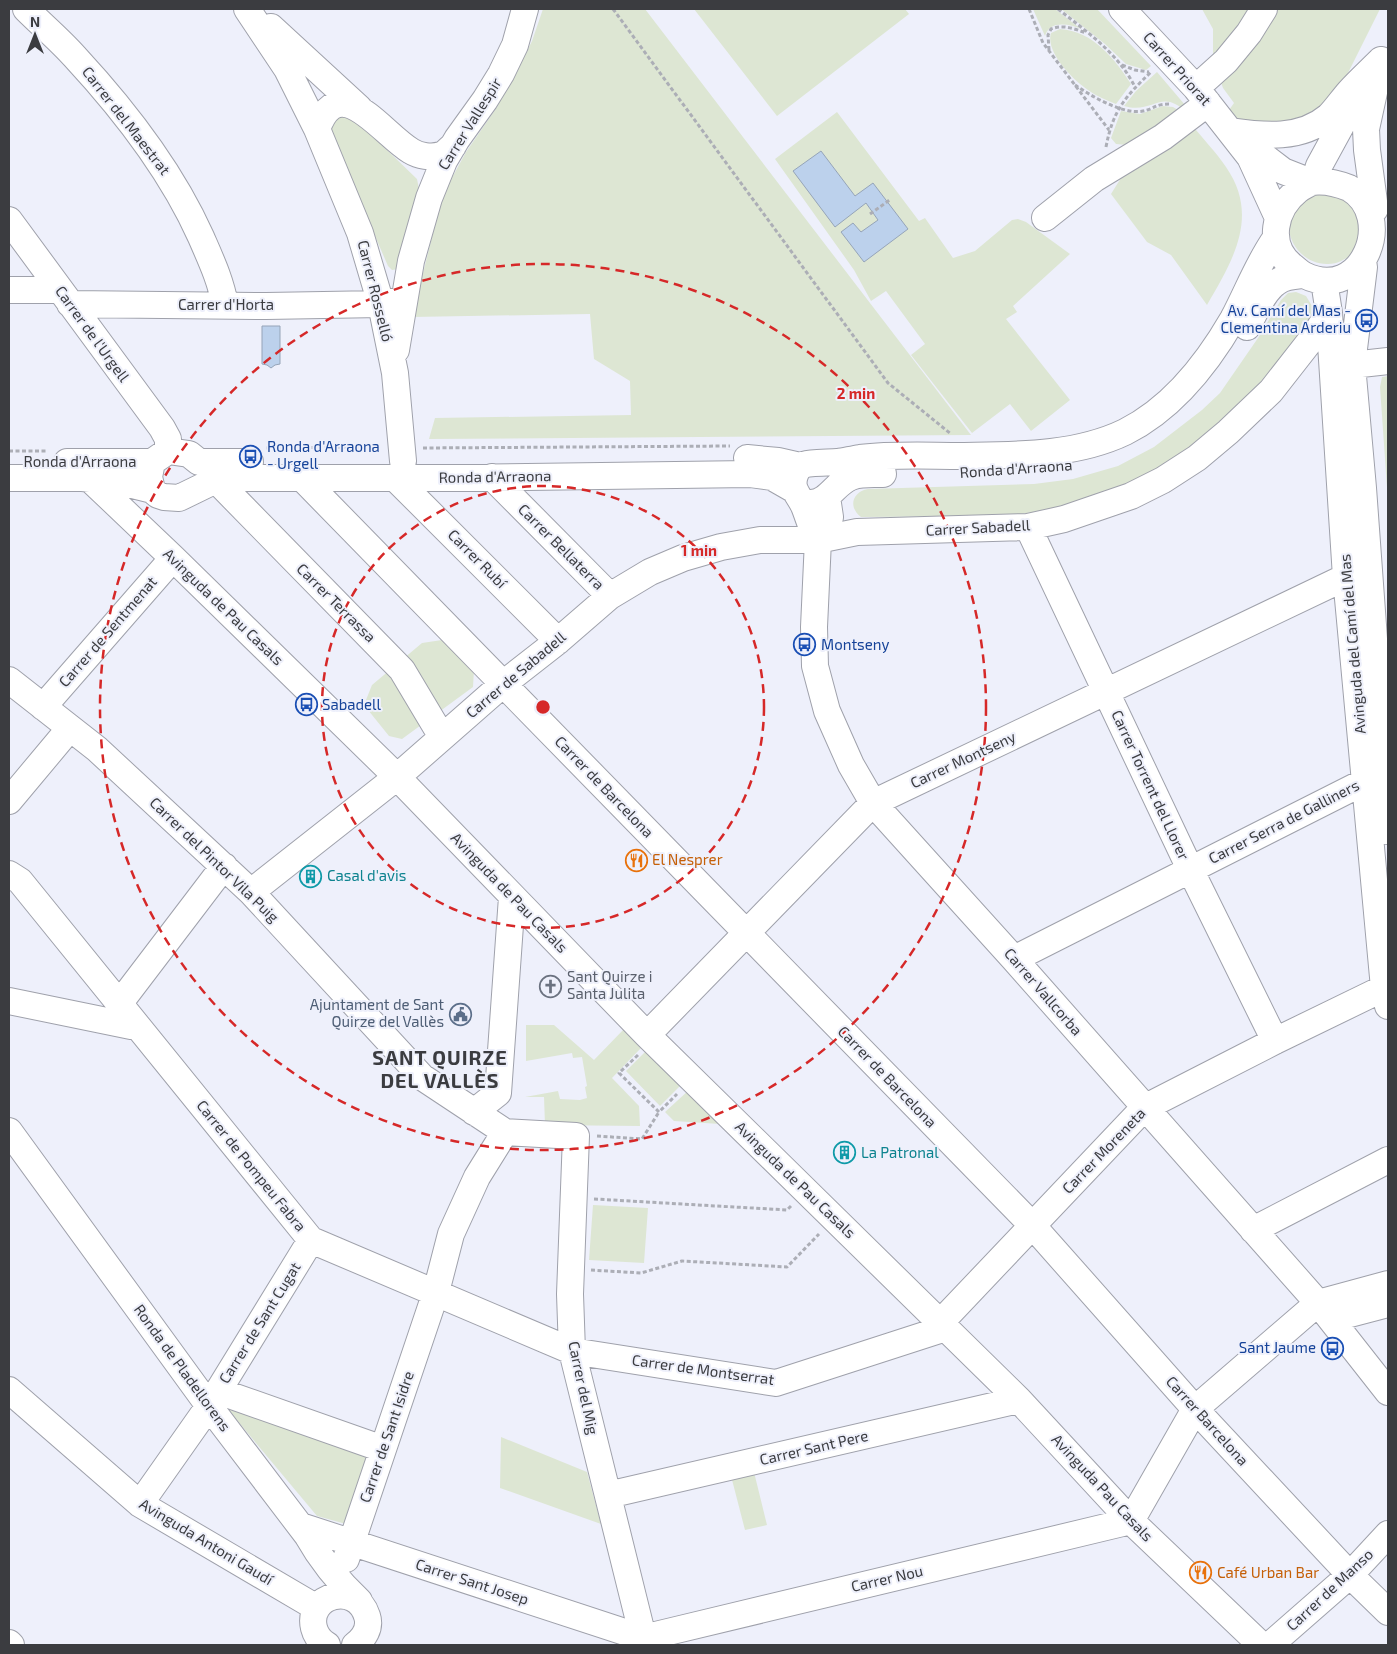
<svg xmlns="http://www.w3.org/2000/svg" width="1397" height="1654" font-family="'Exo 2',sans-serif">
	<rect width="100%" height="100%" fill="#eef0fb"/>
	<!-- green -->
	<path fill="#dde6d3" d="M543,9H645L971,435L429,439L435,418L631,415L630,381L594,359L590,314L412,317L439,209L448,185L466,152L495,110L515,75L532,41Z
		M694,9H905L909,14L777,116Z
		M1033,9H1055L1081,29C1069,24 1050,20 1045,36Z
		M1061,9H1097L1151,66L1146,70L1126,64L1105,44Z
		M1202,9H1380L1340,89L1310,121L1253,128L1227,113L1234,103L1223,88L1215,65L1213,52V29Z
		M1060,29C1093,31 1115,59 1131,84L1116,104C1106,100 1096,96 1088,90C1073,80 1045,52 1051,33Z
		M1157,72L1191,112L1188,114C1161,86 1154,115 1124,106L1136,91Z
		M1163,106L1173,107L1178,110L1138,146L1116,144L1111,138L1121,111L1140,114Z
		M837,112L919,221L925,218L953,258L975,251L1012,220L1018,219L1026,222L1070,254L1013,306L1017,312L1006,319L1070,400L1031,431L1010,404L972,433L911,355L925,344L886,291L871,301L854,270L775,159Z
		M340,116L355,119L417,179L419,189L398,269L392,270L388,266L329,130L334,120Z
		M1192,125C1203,139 1216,152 1226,167C1260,216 1233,260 1207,305L1171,255L1147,242L1111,194L1129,165Z
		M1315,192H1340L1363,216L1353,254C1345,259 1338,264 1328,264C1303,265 1281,238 1292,213C1296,205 1308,198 1315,192Z
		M1296,292L1306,296L1312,306L1311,318L1287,356L1236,410L1194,444L1153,471L1118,488L1057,508L1009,516L861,517C848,507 852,492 868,489L1034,484L1073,479L1118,466L1154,447L1202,410L1220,393L1258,338L1281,300L1288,293Z
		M1388,376V502L1380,387L1382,377Z
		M442,640L474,670L473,687L402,739L389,736L364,705L372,685L422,643Z
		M526,1025H554L594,1060L624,1029L641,1048L612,1078L639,1106L640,1126L545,1125L544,1097H525L558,1091L560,1099L580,1100L587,1098L585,1087L587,1086L582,1057L573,1058L572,1053L526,1061Z
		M648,1049L683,1083L660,1106L626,1071Z
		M689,1090L720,1124L674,1121L665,1112Z
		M593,1205L648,1208L644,1263L589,1260Z
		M220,1400L370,1452L346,1524L317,1516Z
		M501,1437L587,1472L601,1524L500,1488Z
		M753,1468L767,1525L745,1530L730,1472Z"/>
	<!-- water -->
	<path fill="#bcd1ec" stroke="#95a4b8" d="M821,151L855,196L873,183L908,229L864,262L841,232L853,223L861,232L878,220L866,203L835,227L793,171Z
		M262,326H280V364L275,365L271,368L267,365L262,364Z"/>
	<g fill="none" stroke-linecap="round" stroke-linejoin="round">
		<defs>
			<path id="minor" d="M26,9C42,25 60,40 75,57C125,111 171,170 201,237C211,260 221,281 225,305
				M247,9L287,69L317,129L360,233L381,304L395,373L403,461
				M1122,9L1196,88L1250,157L1278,218
				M271,27L359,108
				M1196,88L1226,61L1249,33L1264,9
				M317,129C339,68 382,134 411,151C419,156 431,158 441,155C445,154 449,149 453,146
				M1230,131C1264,136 1301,140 1329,116C1336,109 1342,100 1349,92C1359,81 1370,71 1381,60
				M1245,142L1283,171L1311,182
				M1311,182C1324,180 1337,183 1349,188C1397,216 1363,304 1304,275C1300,273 1296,269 1292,266C1266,245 1274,209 1298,190C1302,187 1307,185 1311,182Z
				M1314,182L1319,166L1355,100
				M1375,209L1367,150L1366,129L1381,60
				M1045,218L1094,179L1163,137L1208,103
				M9,220L162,428L168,439V451
				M1364,267L1352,365L1363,488L1388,831
				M1324,281L1329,313L1346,577L1384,988L1388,1006
				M9,290H60
				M70,304L266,306L381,304L397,301
				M1247,327C1255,313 1263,291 1277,282C1285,276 1295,276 1304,275
				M396,350L411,261L429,198L444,161L457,139L485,100L501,74L515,45L525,9
				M1352,365L1388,361
				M747,458L778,461L800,466
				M67,462H152
				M492,477L610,596
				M9,478H82L116,481L152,490L158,495L164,497L179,498L216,480L238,478H447L750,474L772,477L793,489
				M302,478L1032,1225L1195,1409L1350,1575L1388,1612
				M395,478L558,641
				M90,479L173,558L397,777L647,1035L1019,1400L1131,1521L1261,1645
				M216,480L402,670L442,737
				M152,490L149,477L152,462L168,451L189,454L199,462H250
				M827,497L830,517L828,528L818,540L814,627L815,666L827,711L851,765L873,803L1014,959L1318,1303L1388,1392
				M811,503C829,502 835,483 851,477C860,473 872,474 883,474
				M1028,527L1190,869L1275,1041
				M818,540C811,529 809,518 804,506C799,495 790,489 795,475C796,472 798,468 801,466C806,462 829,463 838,462C845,461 853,459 860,458C894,454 928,456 962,456C1016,455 1075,456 1125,432C1173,408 1207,364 1233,319C1247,293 1258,263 1275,239
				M9,680L97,749L251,892L422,1077L505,1132
				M43,707L173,558
				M9,801L70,728
				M9,874L20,881L311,1240L572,1351L776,1383L946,1328
				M251,892L397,777L503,684L558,641L610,596L650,572L683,558L721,547L760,540H818L857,532L1028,527L1064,519L1131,496L1163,480L1197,458L1228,432L1271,391L1314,336L1329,313
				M1014,959L1366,781
				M9,1001L131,1026L136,1025
				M119,1004L224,866
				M647,1035L873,803L1346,577
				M474,1112L498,1093L512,897
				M9,1131L209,1406L307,1535C321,1560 338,1581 359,1601
				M505,1132L576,1136L570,1294L572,1351L645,1645
				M1253,1230L1388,1160
				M1331,1319L1388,1304
				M940,1323L1144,1108L1275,1041L1384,988
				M9,1390L140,1504L317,1608
				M218,1391L383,1449
				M608,1495L1019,1400
				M140,1504L209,1406L311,1240
				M301,1526L643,1638L1131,1521L1195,1409L1318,1303L1388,1284
				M346,1559L436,1292L451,1234L477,1177L505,1132
				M9,1643L11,1645
				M327,1645C320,1641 316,1636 314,1628C306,1595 356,1581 367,1616C371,1628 364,1638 355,1645
				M1270,1645L1350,1575L1388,1534"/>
		</defs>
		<!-- minor casing -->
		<use href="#minor" stroke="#9fa1ab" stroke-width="28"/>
		<!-- path -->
		<path stroke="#acaeb6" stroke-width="3" stroke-dasharray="4 2.5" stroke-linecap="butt" d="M613,9L888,383L951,434
			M1029,9L1043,43L1109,130
			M1058,9C1087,32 1118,53 1135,87
			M1049,50L1048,35L1051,29C1063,24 1075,29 1086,33
			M1122,65L1135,70L1149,72
			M1075,85C1091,96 1123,115 1143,111C1154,109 1155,104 1169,104
			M1106,147C1113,110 1125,97 1152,71
			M870,214L891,199
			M266,448L356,447L380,448
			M423,448L730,446
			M9,451H48
			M638,1055L619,1073L659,1112L677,1094
			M597,1136L642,1139L659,1112
			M594,1199L787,1210L791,1206
			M591,1270L641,1273L682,1261L787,1267L819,1234"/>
		<!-- minor -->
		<use href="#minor" stroke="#fff" stroke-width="26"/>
	</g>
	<!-- distance rings -->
	<g fill="none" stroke="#d62828" stroke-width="2.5" stroke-dasharray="9 6">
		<circle cx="543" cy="707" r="221"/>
		<circle cx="543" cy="707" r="443"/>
	</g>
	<!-- icons -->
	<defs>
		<symbol id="bus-ring" viewBox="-11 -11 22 22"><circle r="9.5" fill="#eef0fb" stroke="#1a4fb4" stroke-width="1.5"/><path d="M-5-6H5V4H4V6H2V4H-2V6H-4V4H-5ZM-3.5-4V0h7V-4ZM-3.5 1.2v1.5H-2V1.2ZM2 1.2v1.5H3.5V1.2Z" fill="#1a4fb4"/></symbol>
		<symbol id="restaurant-ring" viewBox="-11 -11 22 22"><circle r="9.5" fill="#eef0fb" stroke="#e8710a" stroke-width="1.5"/><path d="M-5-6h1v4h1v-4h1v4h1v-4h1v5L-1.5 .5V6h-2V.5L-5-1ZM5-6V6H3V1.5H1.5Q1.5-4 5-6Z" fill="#e8710a"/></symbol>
		<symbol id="building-ring" viewBox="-11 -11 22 22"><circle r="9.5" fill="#eef0fb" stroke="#0f9aa8" stroke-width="1.5"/><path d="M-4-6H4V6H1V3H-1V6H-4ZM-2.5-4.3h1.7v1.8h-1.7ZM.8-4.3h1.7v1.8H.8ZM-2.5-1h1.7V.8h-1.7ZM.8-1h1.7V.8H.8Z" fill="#0f9aa8"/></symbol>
		<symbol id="church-ring" viewBox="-11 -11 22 22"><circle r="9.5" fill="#eef0fb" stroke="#6b7280" stroke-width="1.5"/><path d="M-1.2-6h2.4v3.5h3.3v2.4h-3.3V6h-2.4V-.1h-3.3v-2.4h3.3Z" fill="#6b7280"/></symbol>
		<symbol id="civic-ring" viewBox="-11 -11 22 22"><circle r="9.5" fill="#eef0fb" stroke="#5c6f8a" stroke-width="1.5"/><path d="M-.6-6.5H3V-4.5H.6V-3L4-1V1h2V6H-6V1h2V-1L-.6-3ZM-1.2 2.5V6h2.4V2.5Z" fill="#5c6f8a"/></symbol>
	</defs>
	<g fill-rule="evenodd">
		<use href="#bus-ring" x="1354" y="308" width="25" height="25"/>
		<use href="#bus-ring" x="238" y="444" width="25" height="25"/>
		<use href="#bus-ring" x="792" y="632" width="25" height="25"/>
		<use href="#bus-ring" x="294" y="692" width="25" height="25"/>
		<use href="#restaurant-ring" x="624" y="848" width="25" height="25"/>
		<use href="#building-ring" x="298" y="864" width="25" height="25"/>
		<use href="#church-ring" x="538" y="974" width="25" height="25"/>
		<use href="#civic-ring" x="448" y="1002" width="25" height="25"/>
		<use href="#building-ring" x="832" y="1140" width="25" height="25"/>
		<use href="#bus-ring" x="1320" y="1336" width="25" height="25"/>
		<use href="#restaurant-ring" x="1188" y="1560" width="25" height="25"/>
	</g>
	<g text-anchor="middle" stroke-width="4" stroke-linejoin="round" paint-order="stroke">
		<!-- street labels -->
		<g font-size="15" fill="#3b3c40" stroke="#eef0fb">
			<text transform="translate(1177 69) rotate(48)" y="5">Carrer Priorat</text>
			<text transform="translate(126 121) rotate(52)" y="5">Carrer del Maestrat</text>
			<text transform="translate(470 124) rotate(-58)" y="5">Carrer Vallespir</text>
			<text transform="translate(375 291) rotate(76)" y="5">Carrer Rosselló</text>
			<text x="226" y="310">Carrer d'Horta</text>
			<text transform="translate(92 334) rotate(54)" y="5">Carrer de l'Urgell</text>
			<text x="80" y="467">Ronda d'Arraona</text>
			<text transform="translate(1016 469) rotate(-4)" y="5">Ronda d'Arraona</text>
			<text transform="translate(495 477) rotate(-1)" y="5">Ronda d'Arraona</text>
			<text transform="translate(978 528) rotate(-3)" y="5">Carrer Sabadell</text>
			<text transform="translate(561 547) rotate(45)" y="5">Carrer Bellaterra</text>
			<text transform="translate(477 559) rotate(45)" y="5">Carrer Rubí</text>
			<text transform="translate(336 603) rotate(45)" y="5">Carrer Terrassa</text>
			<text transform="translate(223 607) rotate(44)" y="5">Avinguda de Pau Casals</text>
			<text transform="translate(108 632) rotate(-49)" y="5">Carrer de Sentmenat</text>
			<text transform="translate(1353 644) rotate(-95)" y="5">Avinguda del Camí del Mas</text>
			<text transform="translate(516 675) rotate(-40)" y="5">Carrer de Sabadell</text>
			<text transform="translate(963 760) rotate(-25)" y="5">Carrer Montseny</text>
			<text transform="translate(1150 785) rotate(65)" y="5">Carrer Torrent del Llorer</text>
			<text transform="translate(604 787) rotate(46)" y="5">Carrer de Barcelona</text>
			<text transform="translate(1284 822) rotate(-27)" y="5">Carrer Serra de Galliners</text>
			<text transform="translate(214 860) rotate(44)" y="5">Carrer del Pintor Vila Puig</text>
			<text transform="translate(509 893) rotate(46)" y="5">Avinguda de Pau Casals</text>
			<text transform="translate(1043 992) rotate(49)" y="5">Carrer Vallcorba</text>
			<text transform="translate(887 1077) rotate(46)" y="5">Carrer de Barcelona</text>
			<text transform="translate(1104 1151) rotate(-46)" y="5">Carrer Moreneta</text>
			<text transform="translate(251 1166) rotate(51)" y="5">Carrer de Pompeu Fabra</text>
			<text transform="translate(795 1180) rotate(44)" y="5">Avinguda de Pau Casals</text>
			<text transform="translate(260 1323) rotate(-58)" y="5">Carrer de Sant Cugat</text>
			<text transform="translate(182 1368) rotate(54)" y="5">Ronda de Pladellorens</text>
			<text transform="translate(703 1370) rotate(8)" y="5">Carrer de Montserrat</text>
			<text transform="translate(583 1388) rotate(78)" y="5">Carrer del Mig</text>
			<text transform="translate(1207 1421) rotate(48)" y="5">Carrer Barcelona</text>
			<text transform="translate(387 1437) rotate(-71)" y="5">Carrer de Sant Isidre</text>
			<text transform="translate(814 1448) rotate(-13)" y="5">Carrer Sant Pere</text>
			<text transform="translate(1102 1488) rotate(47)" y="5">Avinguda Pau Casals</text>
			<text transform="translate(206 1542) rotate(31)" y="5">Avinguda Antoni Gaudí</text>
			<text transform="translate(887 1579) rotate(-13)" y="5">Carrer Nou</text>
			<text transform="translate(472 1582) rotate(18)" y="5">Carrer Sant Josep</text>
			<text transform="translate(1330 1590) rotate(-43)" y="5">Carrer de Manso</text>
		</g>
		<!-- transit labels -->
		<g font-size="15" fill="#164399" stroke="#eef0fb" text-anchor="start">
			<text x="1351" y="316" text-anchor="end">Av. Camí del Mas -<tspan x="1351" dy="17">Clementina Arderiu</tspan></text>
			<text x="267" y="452">Ronda d'Arraona<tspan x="267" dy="17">- Urgell</tspan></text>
			<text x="821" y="650">Montseny</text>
			<text x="322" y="710">Sabadell</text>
			<text x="1316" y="1353" text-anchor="end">Sant Jaume</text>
		</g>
		<!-- food labels -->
		<g font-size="15" fill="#c56008" stroke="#eef0fb" text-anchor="start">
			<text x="652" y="865">El Nesprer</text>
			<text x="1217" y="1578">Café Urban Bar</text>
		</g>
		<!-- culture labels -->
		<g font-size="15" fill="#0d838f" stroke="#eef0fb" text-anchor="start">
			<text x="327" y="881">Casal d'avis</text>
			<text x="861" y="1158">La Patronal</text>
		</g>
		<!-- worship labels -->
		<g font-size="15" fill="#5b616d" stroke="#eef0fb" text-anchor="start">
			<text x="567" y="982">Sant Quirze i<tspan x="567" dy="17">Santa Julita</tspan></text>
		</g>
		<!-- service labels -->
		<g font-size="15" fill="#4e5e75" stroke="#eef0fb" text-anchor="end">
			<text x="444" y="1010">Ajuntament de Sant<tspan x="444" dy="17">Quirze del Vallès</tspan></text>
		</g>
		<!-- district labels -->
		<g font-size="20" font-weight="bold" letter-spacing="1" fill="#3b3c40" stroke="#eef0fb">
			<text x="440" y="1065">SANT QUIRZE<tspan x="440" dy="23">DEL VALLÈS</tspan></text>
		</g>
	</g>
	<circle cx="543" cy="707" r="8" fill="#d62828" stroke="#eef0fb" stroke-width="2.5"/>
	<g font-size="15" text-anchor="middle" font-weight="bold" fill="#d62828" stroke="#eef0fb" stroke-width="4" stroke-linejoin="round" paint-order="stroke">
		<text x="856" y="399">2 min</text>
		<text x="699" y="556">1 min</text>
	</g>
	<!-- border -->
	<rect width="1397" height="1654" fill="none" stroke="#3b3c40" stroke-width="20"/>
	<!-- north arrow -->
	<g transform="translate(35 35)" stroke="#eef0fb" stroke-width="4" paint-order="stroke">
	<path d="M0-4L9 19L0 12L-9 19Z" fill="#3b3c40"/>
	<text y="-8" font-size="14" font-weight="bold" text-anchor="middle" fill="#3b3c40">N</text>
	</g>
</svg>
